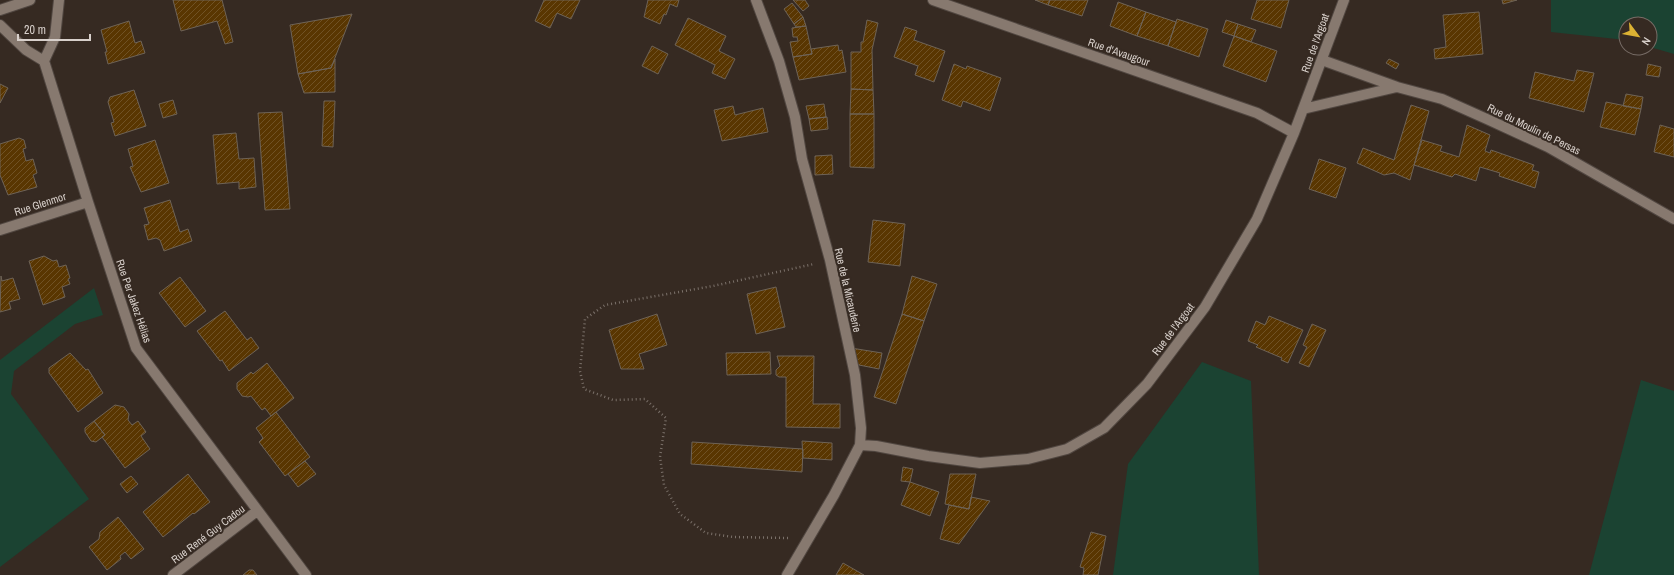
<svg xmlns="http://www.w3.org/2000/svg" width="1674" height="575" font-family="'Archivo Narrow',sans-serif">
	<defs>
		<pattern id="building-hatch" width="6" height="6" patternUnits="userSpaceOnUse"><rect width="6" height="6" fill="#593601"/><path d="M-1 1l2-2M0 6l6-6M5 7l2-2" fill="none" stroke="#705225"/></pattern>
	</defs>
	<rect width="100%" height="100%" fill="#362a22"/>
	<!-- green -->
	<path fill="#1b4332" d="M1551,0H1674V54L1650,47V24H1626V40L1551,32Z
		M94,288L103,315L75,324L14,371L11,394L89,499L0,567V360Z
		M1202,362L1251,381L1259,575H1113L1128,464Z
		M1641,380L1674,391V575H1589Z"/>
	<!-- building -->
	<path fill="url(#building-hatch)" stroke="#6e6357" d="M173,0H222L233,42L225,44L217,21L181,31Z
		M544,0H580L571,19L557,13L550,28L535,21Z
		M648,0H679L677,7L670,4L666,15L664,14L660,24L644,17Z
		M793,0H805L809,6L803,11Z
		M1035,0H1050L1048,5Z
		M1050,0H1088L1082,16L1048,5Z
		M1257,0H1289L1281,28L1251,19Z
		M1502,0H1517L1503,4Z
		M1118,2L1146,12L1137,36L1110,26Z
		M792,3L803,17L794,24L784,9Z
		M1146,12L1176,22L1168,46L1137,36Z
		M1479,12L1483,54L1435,59L1434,49L1446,47L1443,15Z
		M352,14L331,68L298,74L290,25Z
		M803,17L806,26L796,27L794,24Z
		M688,18L726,36L719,51L735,59L725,79L712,73L715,65L675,45Z
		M1177,19L1208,29L1199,57L1168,46Z
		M867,20L878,23L872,50L873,90L851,89V52H861V42H863Z
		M1226,20L1238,24L1234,36L1222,32Z
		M129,21L135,43L141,41L145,53L108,64L105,52H107L101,30Z
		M1238,24L1256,30L1251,42L1234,36Z
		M806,26L812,54L793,57L790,42L798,41L797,37H793L792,28Z
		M905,27L917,31L914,40L945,51L934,82L915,75L918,66L894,57Z
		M1234,36L1277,51L1266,82L1223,66Z
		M838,45L839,51L842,50L846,72L799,80L793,57L812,54L811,49Z
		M652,46L668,54L658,74L642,66Z
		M335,59V92L304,93L298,74L331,68Z
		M1389,59L1399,64L1396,69L1386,63Z
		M954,64L966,69L967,66L1001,78L990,111L963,101L961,107L942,100Z
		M1648,64L1661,67L1659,77L1646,75Z
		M1577,70L1594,73L1584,112L1529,98L1535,72L1574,81Z
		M0,84L8,88L0,103Z
		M851,89L873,90L874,114H850Z
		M134,90L146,126L115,136L111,123L114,122L108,102L110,97Z
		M1626,94L1643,97L1641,109L1623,106Z
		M173,100L177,114L163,118L159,104Z
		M324,101H335L333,147L322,146Z
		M1606,102L1641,109L1635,135L1600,127Z
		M824,104L826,117L809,119L806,106Z
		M1411,105L1429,111L1410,180L1394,173L1384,175L1357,163L1363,148L1394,160Z
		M733,106L735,115L763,108L768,132L722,141L714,110Z
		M282,112L290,209L265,210L258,113Z
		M850,114H874V168L850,167Z
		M827,117L828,129L811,131L809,119Z
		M1467,125L1490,135L1485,151L1490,153L1491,150L1534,165L1532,170L1539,172L1535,188L1499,176L1500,173L1480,167L1476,181L1455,174L1452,177L1414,165L1422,140L1442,146L1440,151L1459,157Z
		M1660,125L1674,129V157L1654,152Z
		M236,133L239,159L254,158L256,187L239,189V182L217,184L213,135Z
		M19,138L24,140L26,148L23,149L26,161L33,159L37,173L33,175L37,187L8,195L0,175V144Z
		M155,140L169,183L141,192L130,167L133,166L128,149Z
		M832,155L833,174L815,175V156Z
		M1319,159L1346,168L1336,198L1309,189Z
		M170,200L180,232L188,229L192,241L164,251L160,240L156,238L148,240L144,225L149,224L144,208Z
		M873,220L905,224L900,266L868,262Z
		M44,256L53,261L57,260L59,267L66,265L70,278L68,279L70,284L62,287L65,297L43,305L29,261Z
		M1,276L2,281L13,278L20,299L9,302L11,309L0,312Z
		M912,276L937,284L924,321L902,314Z
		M180,277L206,311L185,327L159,293Z
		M776,287L785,327L756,334L747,294Z
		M225,311L247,340L251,337L259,348L229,371L222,360L220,361L197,331Z
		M657,314L667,345L639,354L644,369H621L609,330Z
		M902,314L924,321L896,404L874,397Z
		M1269,316L1303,330L1288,363L1281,360L1282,358L1256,347L1258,345L1248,341L1256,321L1265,325Z
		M1312,324L1326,330L1309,367L1299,363L1307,347L1303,345Z
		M851,348L882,353L879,369L854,364Z
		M770,352L771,374L727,375L726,353Z
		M70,353L86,370L88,369L103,393L78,412L49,373V368Z
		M777,356H814L813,404H840V428L786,427V377H779L776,375V370L780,366Z
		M267,363L294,398L271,416L265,408L262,410L251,396L248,397L242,396L237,389V383L251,372L253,374Z
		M115,405L124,407L129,414L128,420L132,425L138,421L146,432L141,436L150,449L125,468L102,437L105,435L94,421Z
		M276,412L310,457L285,476L259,442L263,438L256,428Z
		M94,421L105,435L96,442L91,441L85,432V428Z
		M802,441L832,443V460L803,458Z
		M692,442L803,449L802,472L691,464Z
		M305,461L316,474L298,487L288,474Z
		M903,467L913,469L910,482L901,481Z
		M188,474L210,502L194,514L193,513L163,537L143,512Z
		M950,474H976L969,509L945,504Z
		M131,476L138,484L127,493L120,484Z
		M910,482L939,492L930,516L901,505Z
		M971,497L990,501L959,544L940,539L949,505L969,509Z
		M118,517L144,549L131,559L125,552L120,556L121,559L107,570L89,547L99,539L100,532Z
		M1091,532L1106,536L1098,575H1083L1084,568L1080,567Z
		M843,563L864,575H836Z
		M249,570H253L257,575H243Z"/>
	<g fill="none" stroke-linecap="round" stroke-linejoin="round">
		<defs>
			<path id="minor" d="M756,0L779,61L795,117L802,159L830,260L855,375L861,428L860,445L834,495L787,575
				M933,0L1257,113L1294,133
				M0,25L26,50L44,61L55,37L59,0
				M1322,60L1397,87L1442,99L1489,120L1548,147L1674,219
				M44,61L88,202L136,348L306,575
				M1303,109L1397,87
				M0,230L88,202
				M860,445L876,446L928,456L980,463L1028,459L1067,449L1104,428L1147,384L1205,307L1257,219L1294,133L1344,0
				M173,575L257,511"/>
			<path id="tertiary" d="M0,10L30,0"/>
		</defs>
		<!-- minor casing -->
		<use href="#minor" stroke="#514741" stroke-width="12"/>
		<!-- tertiary casing -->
		<use href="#tertiary" stroke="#514741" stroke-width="12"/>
		<!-- path -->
		<path stroke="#7b716a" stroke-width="2.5" stroke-dasharray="1 3" stroke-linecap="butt" d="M788,538L733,537L706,533L680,514L664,485L660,457L666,418L645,399L613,400L584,389L580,371L585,319L605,305L713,286L814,264"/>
		<!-- minor -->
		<use href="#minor" stroke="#87796f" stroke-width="10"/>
		<!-- tertiary -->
		<use href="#tertiary" stroke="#87796f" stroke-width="10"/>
	</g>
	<g text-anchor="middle" stroke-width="4" stroke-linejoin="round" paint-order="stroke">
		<!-- street labels -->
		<g font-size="11" fill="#d8d0cb" stroke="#362a22">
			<text transform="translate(1315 43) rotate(-70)" y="4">Rue de l'Argoat</text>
			<text transform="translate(1119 52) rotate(19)" y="4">Rue d'Avaugour</text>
			<text transform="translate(1534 129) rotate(26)" y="4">Rue du Moulin de Persas</text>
			<text transform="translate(40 204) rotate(-18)" y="4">Rue Glenmor</text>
			<text transform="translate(848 290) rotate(77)" y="4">Rue de la Micauderie</text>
			<text transform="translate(134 301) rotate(71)" y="4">Rue Per Jakez Hélias</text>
			<text transform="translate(1173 329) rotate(-53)" y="4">Rue de l'Argoat</text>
			<text transform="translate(208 534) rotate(-37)" y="4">Rue René Guy Cadou</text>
		</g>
	</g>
	<!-- north arrow -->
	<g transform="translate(1638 36) rotate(122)"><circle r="19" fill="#362a22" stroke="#776c66"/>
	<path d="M0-3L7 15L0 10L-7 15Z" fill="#dcb233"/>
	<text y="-6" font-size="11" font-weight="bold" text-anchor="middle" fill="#d8d0cb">N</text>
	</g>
	<!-- scale -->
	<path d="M18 34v6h72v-6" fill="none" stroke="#d8d0cb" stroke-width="2"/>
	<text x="24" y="34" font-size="12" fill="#d8d0cb" stroke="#362a22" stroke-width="3" paint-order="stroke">20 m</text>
</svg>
